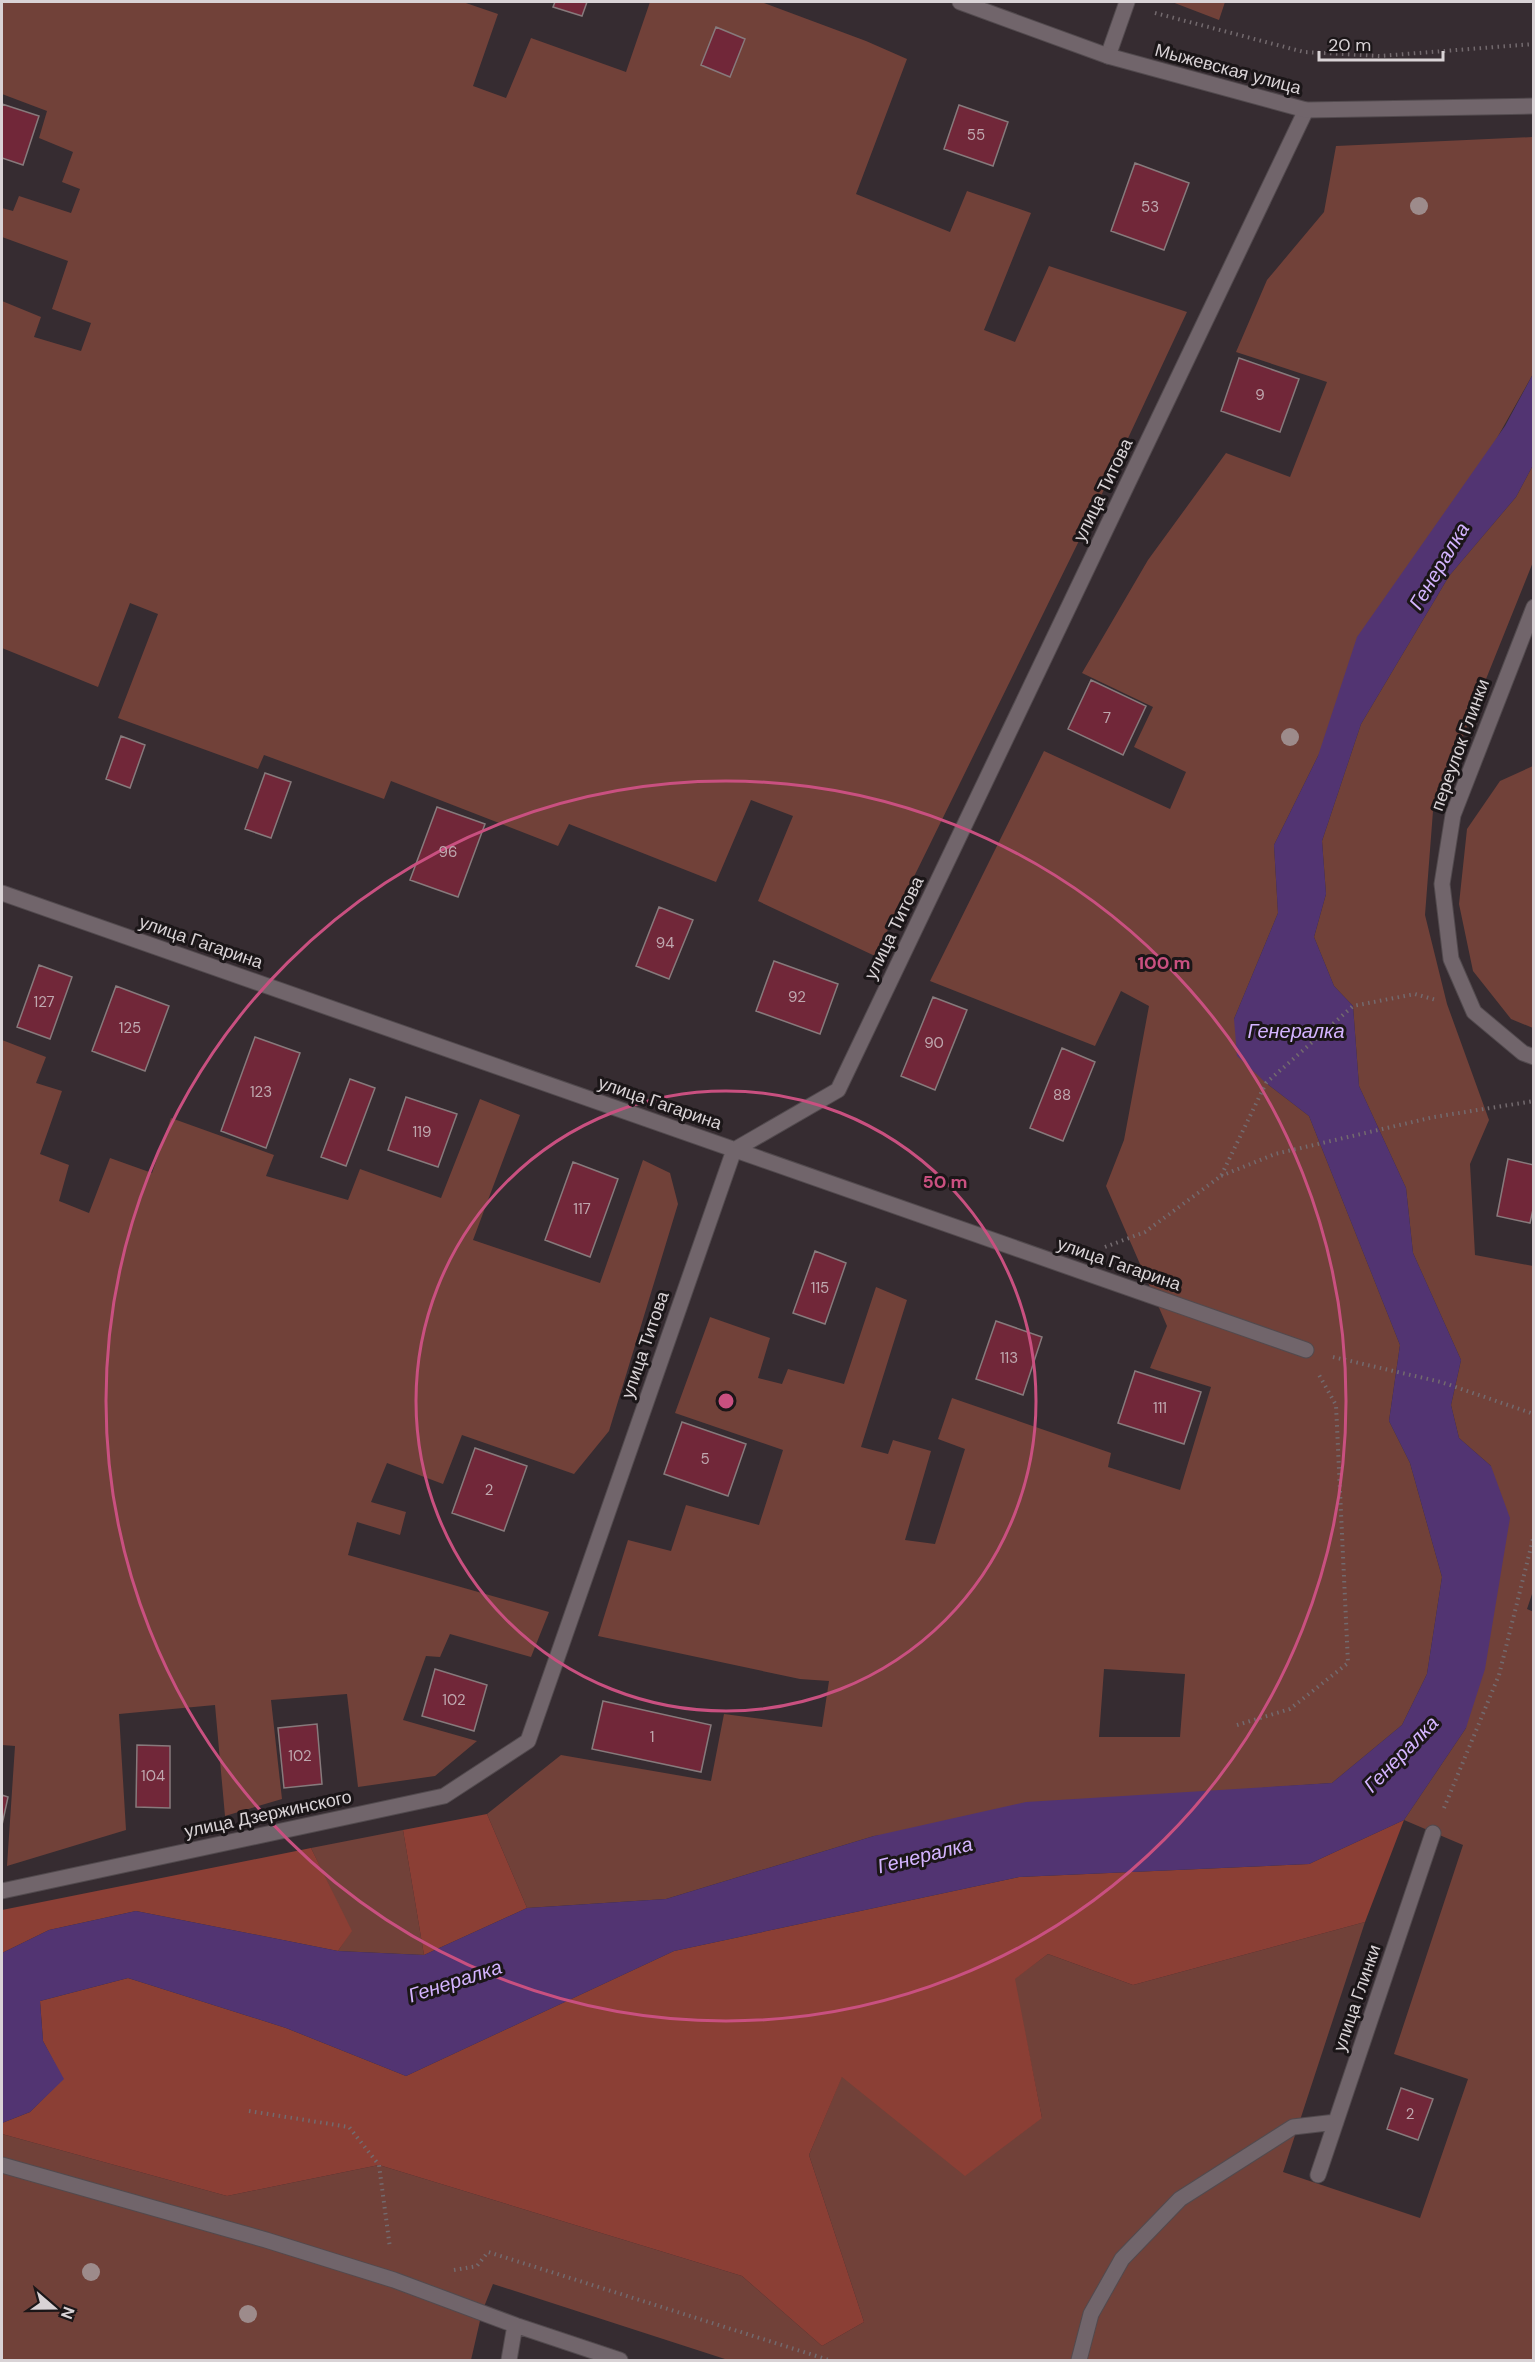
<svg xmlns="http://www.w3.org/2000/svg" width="1535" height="2362" font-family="'DM Sans',sans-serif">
	<rect width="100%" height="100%" fill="#362c31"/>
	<!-- green -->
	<path fill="#714139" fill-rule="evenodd" d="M3,2H463L498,14L473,86L506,98L531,38L626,72L650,2H761L866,41L907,59L856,194L950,232L967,191L1031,213L984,330L1015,342L1049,266L1187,312L1101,496L875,956L758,901L793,816L751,800L716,882L569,824L558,846L391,781L384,799L264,755L258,769L118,718L158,614L130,603L98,687L2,648V301L41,317L34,337L81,351L91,323L52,309L68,261L2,237V208L13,211L19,196L71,213L80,189L62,182L73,152L39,138L47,111L2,94V7Z
		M1172,2H1225L1219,20Z
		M1533,137V374L1318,756L1274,845L1278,913L1234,1019L1266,1083L1309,1116L1400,1345L1389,1421L1410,1463L1442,1577L1427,1674L1402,1725L1332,1783L1204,1792L874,1836L666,1899L527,1908L487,1814L561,1755L711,1781L724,1714L822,1727L829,1681L800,1679L598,1636L628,1540L671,1551L686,1505L759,1525L783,1450L675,1413L710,1317L770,1338L758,1378L782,1384L788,1369L844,1384L876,1287L907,1300L861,1447L888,1454L893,1440L931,1451L905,1540L935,1544L965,1449L938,1439L952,1398L1111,1453L1108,1467L1180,1490L1211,1387L1150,1368L1167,1326L1106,1186L1124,1140L1149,1006L1121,991L1095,1046L930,981L1044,751L1170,809L1186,772L1134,747L1153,707L1082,673L1148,560L1226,453L1290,477L1327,382L1236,352L1267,280L1324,212L1336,146ZM1104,1669L1185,1674L1180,1737H1099Z
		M1533,465V562L1433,811L1425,915L1447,1004L1489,1120L1470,1164L1475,1255L1533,1266L1534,1588L1527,1609L1534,1612L1533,2360H728L493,2284L482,2312L471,2360H2V2134L227,2196L379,2165L742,2276L822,2346L864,2322L809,2155L842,2076L1042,2118L1014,1979L1048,1954L1133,1985L1365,1922L1283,2172L1420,2218L1468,2079L1394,2054L1463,1845L1404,1820L1466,1728L1491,1466L1459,1438L1451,1405L1461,1360L1413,1253L1406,1188L1359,1086L1353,1006L1334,986L1314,937L1326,894L1322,841L1361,724L1449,576L1516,497Z
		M1533,766V1028L1511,1019L1473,971L1459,904L1467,829L1500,781Z
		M2,1040L46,1057L36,1083L62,1091L40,1154L69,1165L59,1201L89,1213L110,1158L152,1173L171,1118L274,1155L266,1176L348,1200L360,1169L441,1198L480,1099L520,1115L473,1240L600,1283L643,1160L670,1173L678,1204L609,1431L574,1474L462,1435L443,1484L387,1463L371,1502L406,1512L400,1535L357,1522L348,1555L549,1612L531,1657L450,1634L440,1657L426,1656L403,1720L477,1741L435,1776L358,1787L347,1694L271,1700L282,1799L225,1816L215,1705L119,1714L126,1830L7,1866L15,1746L2,1745Z
		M403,1830L424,1955L338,1951L351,1931L311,1848Z"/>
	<!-- forest -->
	<path fill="#8b3f35" d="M487,1814L527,1908L424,1955L403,1830Z
		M1404,1820L1365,1922L1133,1985L1048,1954L1015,1979L1042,2118L965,2176L842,2077L809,2155L864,2322L822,2346L742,2276L379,2165L227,2196L2,2134V2123L30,2112L63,2079L43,2041L40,2001L128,1978L286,2028L406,2076L674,1951L1019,1877L1309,1864Z
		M311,1848L352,1931L338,1951L136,1911L49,1930L2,1953V1910Z"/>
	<!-- water -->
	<path fill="#523472" d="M1533,374V465L1516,497L1449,576L1361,724L1322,841L1326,894L1314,937L1334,986L1353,1006L1359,1086L1406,1188L1413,1253L1461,1360L1451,1405L1459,1438L1491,1466L1510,1518L1485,1669L1466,1728L1404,1820L1309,1864L1019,1877L674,1951L406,2076L286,2028L128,1978L40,2001L43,2041L64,2079L30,2112L2,2123V1953L49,1930L136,1911L338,1951L424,1955L527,1908L666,1899L874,1836L1026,1802L1332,1783L1402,1725L1427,1674L1442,1577L1410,1463L1389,1421L1400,1345L1309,1116L1266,1083L1237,1056L1234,1019L1278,913L1274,845L1318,756L1357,637L1505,426Z"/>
	<!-- building -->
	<path fill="#712739" stroke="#877a7c" stroke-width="1.5" d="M555,2H587L582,16L553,7Z
		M716,27L745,39L730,77L701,65Z
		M2,104L39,116L23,165L2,158Z
		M959,105L1008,122L993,166L944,149Z
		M1135,163L1189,183L1164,250L1111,231Z
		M1239,358L1299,379L1280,432L1221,411Z
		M1091,680L1146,706L1123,755L1068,729Z
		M121,736L145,745L130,788L106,779Z
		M265,773L291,782L271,838L245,829Z
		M437,807L485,824L458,897L410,880Z
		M659,907L693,920L669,979L636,966Z
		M774,961L838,984L820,1034L756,1011Z
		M39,965L72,977L50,1039L17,1027Z
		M116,986L169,1006L145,1071L92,1051Z
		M933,997L967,1010L935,1090L901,1076Z
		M255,1037L300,1053L266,1148L221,1131Z
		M1062,1048L1095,1062L1063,1141L1030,1128Z
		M350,1079L375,1088L346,1166L321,1157Z
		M406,1097L457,1114L438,1167L388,1150Z
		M1508,1159L1534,1165V1205L1530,1223L1497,1216Z
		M573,1162L618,1179L590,1257L545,1240Z
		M815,1251L846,1263L825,1324L793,1313Z
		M996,1321L1042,1337L1023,1395L976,1379Z
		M1135,1371L1201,1392L1184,1444L1118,1423Z
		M682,1422L746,1444L728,1496L664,1474Z
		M475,1448L527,1466L504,1531L452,1513Z
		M435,1669L487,1685L474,1731L422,1716Z
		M603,1701L711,1725L701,1772L592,1749Z
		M317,1724L322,1784L284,1788L278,1728Z
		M137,1745L170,1746V1808L136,1807Z
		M2,1795L8,1797L2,1825Z
		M1401,2088L1433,2099L1418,2140L1387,2129Z"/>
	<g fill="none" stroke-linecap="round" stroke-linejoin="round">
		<defs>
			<path id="minor" d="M1108,56L1127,2
				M1534,607L1453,815L1442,884L1451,959L1474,1012L1523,1053L1534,1057
				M2,893L1306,1350
				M2,1891L444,1796L528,1741L734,1150L838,1090L1306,110
				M2,2165L266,2240L394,2280L515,2325L620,2360
				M1318,2175L1433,1833
				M509,2360L515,2325
				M1079,2360L1091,2314L1122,2259L1180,2199L1293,2127L1336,2122"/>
			<path id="tertiary" d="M960,2L1108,56L1306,110L1534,106"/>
		</defs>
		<!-- minor casing -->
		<use href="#minor" stroke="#524a4e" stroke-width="17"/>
		<!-- tertiary casing -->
		<use href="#tertiary" stroke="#524a4e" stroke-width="17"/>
		<!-- path -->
		<path stroke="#736a6e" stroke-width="4" stroke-dasharray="1.5 4.5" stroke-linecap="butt" d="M1155,13L1304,52L1380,56L1534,44
			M1221,1176L1275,1154L1434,1117L1534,1101
			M1105,1247L1145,1232L1221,1176L1266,1083L1353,1006L1415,994L1436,1000
			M1333,1357L1441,1382L1534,1414
			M1237,1725L1290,1709L1348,1663L1336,1405L1319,1375
			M1444,1808L1499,1675L1534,1535
			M249,2111L349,2127L379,2165L390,2248
			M454,2270L477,2266L488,2252L829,2360"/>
		<!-- minor -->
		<use href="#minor" stroke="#71656b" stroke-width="15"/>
		<!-- tertiary -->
		<use href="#tertiary" stroke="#71656b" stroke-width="15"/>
	</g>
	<!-- trees -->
	<g fill="#9d8b8b">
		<circle cx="1419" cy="206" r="9"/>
		<circle cx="1290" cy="737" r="9"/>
		<circle cx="91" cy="2272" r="9"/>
		<circle cx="248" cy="2314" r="9"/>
	</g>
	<!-- distance rings -->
	<g fill="none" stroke="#c95080" stroke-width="3">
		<circle cx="726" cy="1401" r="310"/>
		<circle cx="726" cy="1401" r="620"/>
	</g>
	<g text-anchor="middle" stroke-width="6" stroke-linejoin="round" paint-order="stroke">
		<!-- number labels -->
		<g font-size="15" fill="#bfa8af">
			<text x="976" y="140">55</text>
			<text x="1150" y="212">53</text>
			<text x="1260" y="400">9</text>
			<text x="1107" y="723">7</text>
			<text x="448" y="857">96</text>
			<text x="665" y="948">94</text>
			<text x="797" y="1002">92</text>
			<text x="44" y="1007">127</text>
			<text x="130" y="1033">125</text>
			<text x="934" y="1048">90</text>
			<text x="261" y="1097">123</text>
			<text x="1062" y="1100">88</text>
			<text x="422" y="1137">119</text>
			<text x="582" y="1214">117</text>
			<text x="820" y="1293">115</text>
			<text x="1009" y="1363">113</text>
			<text x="1160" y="1413">111</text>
			<text x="705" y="1464">5</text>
			<text x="489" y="1495">2</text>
			<text x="454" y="1705">102</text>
			<text x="652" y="1742">1</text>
			<text x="300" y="1761">102</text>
			<text x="153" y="1781">104</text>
			<text x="1410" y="2119">2</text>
		</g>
		<!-- street labels -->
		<g font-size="18" fill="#d9d3d6" stroke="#1b1618">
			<text transform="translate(1228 69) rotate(15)" y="6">Мыжевская улица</text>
			<text transform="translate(1103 490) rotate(-64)" y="6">улица Титова</text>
			<text transform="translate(1460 745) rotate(-70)" y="6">переулок Глинки</text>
			<text transform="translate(894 928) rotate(-64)" y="6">улица Титова</text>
			<text transform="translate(201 942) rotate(19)" y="6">улица Гагарина</text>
			<text transform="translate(660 1103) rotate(19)" y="6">улица Гагарина</text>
			<text transform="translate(1119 1264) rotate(19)" y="6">улица Гагарина</text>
			<text transform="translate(645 1345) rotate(-71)" y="6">улица Титова</text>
			<text transform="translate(268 1814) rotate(-12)" y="6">улица Дзержинского</text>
			<text transform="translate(1357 1998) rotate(-71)" y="6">улица Глинки</text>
		</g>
		<!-- water labels -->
		<g font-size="20" font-style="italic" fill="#d4b4ff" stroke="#1b1618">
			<text transform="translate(1439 566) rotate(-59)" y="7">Генералка</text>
			<text x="1296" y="1038">Генералка</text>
			<text transform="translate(1401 1754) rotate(-46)" y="7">Генералка</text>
			<text transform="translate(925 1855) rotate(-14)" y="7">Генералка</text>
			<text transform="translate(455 1981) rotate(-18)" y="7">Генералка</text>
		</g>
	</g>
	<circle cx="726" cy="1401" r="9" fill="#c95080" stroke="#1b1618" stroke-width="3"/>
	<g font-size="18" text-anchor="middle" font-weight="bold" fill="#c95080" stroke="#1b1618" stroke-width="6" stroke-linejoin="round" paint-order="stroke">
		<text x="1164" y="969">100 m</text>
		<text x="945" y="1188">50 m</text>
	</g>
	<!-- border -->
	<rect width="1535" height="2362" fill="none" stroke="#d9d3d6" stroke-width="6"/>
	<!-- north arrow -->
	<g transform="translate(54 2308) rotate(110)" stroke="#1b1618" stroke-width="4.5" paint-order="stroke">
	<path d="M0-4.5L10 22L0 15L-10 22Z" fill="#d9d3d6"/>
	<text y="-9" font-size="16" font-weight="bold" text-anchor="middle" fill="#d9d3d6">N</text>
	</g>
	<!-- scale -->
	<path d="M1319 51v9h124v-9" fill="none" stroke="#d9d3d6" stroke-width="3"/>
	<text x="1328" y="51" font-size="18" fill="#d9d3d6" stroke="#1b1618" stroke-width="4.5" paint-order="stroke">20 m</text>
</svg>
